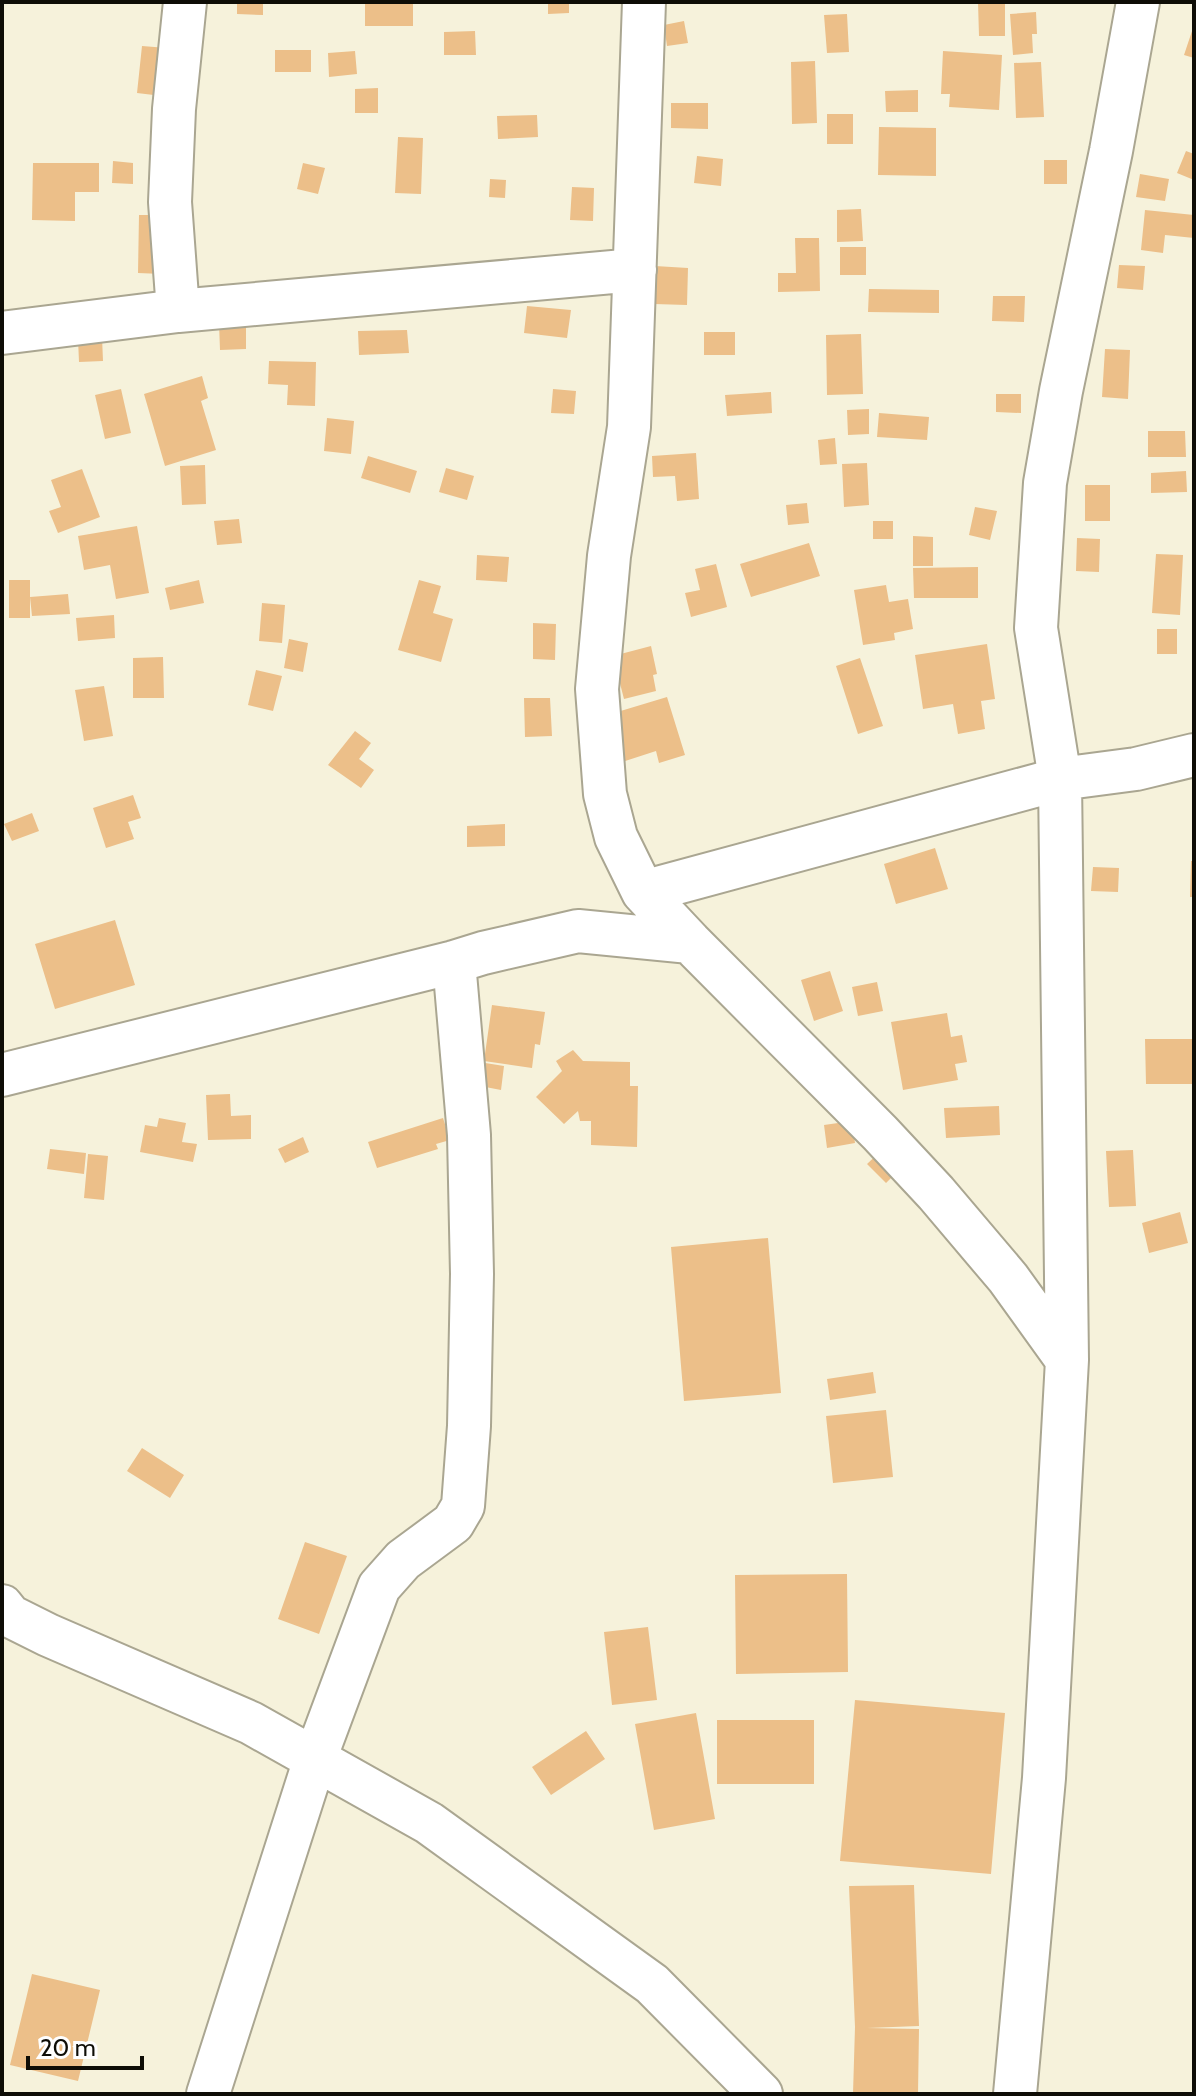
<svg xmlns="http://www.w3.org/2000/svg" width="1196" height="2096" font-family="Cabin,sans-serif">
	<rect width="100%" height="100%" fill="#f6f2db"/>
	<!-- building -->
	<path fill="#ecbf89" d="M237,2H263V15L237,14Z
		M365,2H413V26H365Z
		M548,2H569V13L548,14Z
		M978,2H1005V36H979Z
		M1036,12L1037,34H1032L1033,53L1013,55L1010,14Z
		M847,14L849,52L827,53L824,15Z
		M684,21L688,43L667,46L664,25Z
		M1194,25V58L1184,55Z
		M475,31L476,55H444V32Z
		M142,46L167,48L162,96L137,93Z
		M275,50H311V72H275Z
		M355,51L357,74L329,77L328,53Z
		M943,51L1002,55L999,110L949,107L950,94H941Z
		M815,61L817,123L792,124L791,62Z
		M1041,62L1044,117L1016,118L1014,63Z
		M378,88V113H355V89Z
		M918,90V112H886L885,91Z
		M671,103H708V129L671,128Z
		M827,114H853V144H827Z
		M537,115L538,137L498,139L497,116Z
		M879,127L936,128V176L878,175Z
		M398,137L423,138L421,194L395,193Z
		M1186,151L1194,154V180L1177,173Z
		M697,156L723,159L721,186L694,183Z
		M1044,160H1067V184H1044Z
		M113,161L133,163V184L112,183Z
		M33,163H99V192H75V221L32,220Z
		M303,163L325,168L318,194L297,189Z
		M1140,174L1169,179L1165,201L1136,197Z
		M490,179L506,180L505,198L489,197Z
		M572,187L594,188L593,221L570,220Z
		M861,209L863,241L837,242V210Z
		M1145,210L1194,215V238L1165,235L1163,253L1141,250Z
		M139,215H163L162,274L138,273Z
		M795,238H819L820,291L778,292V273H796Z
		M840,247H866V275H840Z
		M1119,265L1145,266L1143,290L1117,288Z
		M655,266L688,268L687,305L654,304Z
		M869,289L939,290V313L868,312Z
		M993,296H1025L1024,322L992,321Z
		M527,306L571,310L567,338L524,333Z
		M246,322V349L220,350L219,323Z
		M407,330L409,353L359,355L358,331Z
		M704,332H735V355H704Z
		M861,334L863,394L827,395L826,335Z
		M102,337L103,361L79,362L78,339Z
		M1105,349L1130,350L1128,399L1102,397Z
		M269,361L316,362L315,406L287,405L288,385L268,384Z
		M202,376L208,398L201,401L216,450L165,466L144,394Z
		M121,389L131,433L105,439L95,395Z
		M553,389L576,391L574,414L551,413Z
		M771,392L772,413L727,416L725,395Z
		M996,394H1021V413L996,412Z
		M869,409V434L848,435L847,410Z
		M879,413L929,417L927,440L877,437Z
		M327,418L354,421L351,454L324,451Z
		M1148,431H1185L1186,457H1148Z
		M835,438L837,464L820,465L818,440Z
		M696,453L699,499L677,501L675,476L653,477L652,456Z
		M368,456L417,471L410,493L361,478Z
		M867,463L869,505L844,507L842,464Z
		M205,465L206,504L182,505L180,466Z
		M446,468L474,476L467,500L439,492Z
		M82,469L100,517L58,533L49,511L61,507L51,480Z
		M1186,471L1187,492L1151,493V473Z
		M1085,485H1110V521H1085Z
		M807,503L809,523L788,525L786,505Z
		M975,507L997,511L990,540L969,535Z
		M239,519L242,543L217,545L214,521Z
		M873,521H893V539H873Z
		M137,526L149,593L116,599L110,565L84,570L78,536Z
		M913,536L933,537V566H913Z
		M1077,538L1100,539L1099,572L1076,571Z
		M809,543L820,576L751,597L740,564Z
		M1156,554L1183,555L1180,615L1152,613Z
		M477,555L509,557L507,582L476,580Z
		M716,564L727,607L691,617L685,593L700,590L695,569Z
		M978,567V598H914L913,568Z
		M9,580H30V618H9Z
		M199,580L204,603L170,610L165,588Z
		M419,580L441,586L433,613L453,619L441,662L398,650Z
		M886,585L889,602L908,599L913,629L894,633L895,640L863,645L854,590Z
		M68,594L70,614L32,616L30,597Z
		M262,603L285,605L282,643L259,641Z
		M114,615L115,638L78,641L76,618Z
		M533,623L556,624L555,660L533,659Z
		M1157,629H1177V654H1157Z
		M289,639L308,643L303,672L284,668Z
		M987,644L995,699L981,701L985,729L958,734L953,704L923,709L915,655Z
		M651,646L657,674L653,675L656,691L624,699L613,656Z
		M163,657L164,698H133V658Z
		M860,658L883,726L858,734L836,666Z
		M256,670L282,676L273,711L248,705Z
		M104,686L113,736L84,741L75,690Z
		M667,697L685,755L659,763L656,751L619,763L604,716Z
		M524,698H550L552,736L525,737Z
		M355,731L371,743L359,759L374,770L361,788L328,765Z
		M133,795L141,818L128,822L134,839L106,848L93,808Z
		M32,813L39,831L12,841L4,824Z
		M505,824V846L467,847V826Z
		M935,848L948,889L896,904L884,864Z
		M1191,861H1194V897H1190Z
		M1093,867L1119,868L1118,892L1091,891Z
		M115,920L135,985L55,1009L35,944Z
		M830,971L843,1011L814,1021L801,980Z
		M877,982L883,1011L858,1016L852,987Z
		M492,1005L545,1012L540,1045L535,1044L532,1068L484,1061Z
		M947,1013L951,1037L962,1035L967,1062L955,1064L958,1080L903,1090L891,1022Z
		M1145,1039H1194V1084H1146Z
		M573,1050L583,1061L630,1062V1086H638L637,1147L591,1145V1121H580L578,1111L564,1124L536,1097L562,1071L556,1061Z
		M479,1062L504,1066L501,1090L475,1085Z
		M230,1094L231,1116L251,1115V1139L208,1140L206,1095Z
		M999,1106L1000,1135L946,1138L944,1108Z
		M159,1118L186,1123L182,1142L197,1144L193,1162L140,1152L145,1125L157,1127Z
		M443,1118L450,1140L436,1144L438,1149L377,1168L368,1142Z
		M852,1121L855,1143L827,1148L824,1125Z
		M303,1137L309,1152L285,1163L278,1149Z
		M50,1149L86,1153L84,1174L47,1169Z
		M883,1149L901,1168L886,1183L867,1164Z
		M1133,1150L1136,1206L1109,1207L1106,1151Z
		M88,1154L108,1156L104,1200L84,1198Z
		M1180,1212L1188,1243L1149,1253L1142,1223Z
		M768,1238L781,1393L684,1401L671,1247Z
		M873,1372L876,1393L830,1400L827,1379Z
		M886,1410L893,1477L833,1483L826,1416Z
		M142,1448L184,1475L170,1498L127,1471Z
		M305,1542L347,1556L319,1634L278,1619Z
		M847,1574L848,1672L736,1674L735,1575Z
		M648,1627L657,1700L612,1705L604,1632Z
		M855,1700L1005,1713L991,1874L840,1861Z
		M696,1713L715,1819L654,1830L635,1724Z
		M717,1720H814V1784H717Z
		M586,1731L605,1759L551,1795L532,1767Z
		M914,1885L919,2026L867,2028L919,2029L918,2094H853L855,2027L849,1886Z
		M32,1974L100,1990L78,2081L10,2065Z"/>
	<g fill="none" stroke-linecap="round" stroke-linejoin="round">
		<defs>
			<path id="street" d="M644,2L629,427L609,556L597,689L605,794L616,837L643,892L690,942L880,1133L936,1193L1008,1278L1067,1360
				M178,311L170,202L174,109L185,2
				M2,333L178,311L635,270
				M643,892L1060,779L1136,769L1194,755
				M2,1075L454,962L483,953L578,931L690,942
				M2,1606L10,1616L48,1635L251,1723L429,1823L652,1984L761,2094
				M208,2094L315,1759L379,1587L403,1560L453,1523L463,1506L469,1426L472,1274L469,1135L454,962
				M1015,2094L1044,1778L1067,1360L1060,779L1036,628L1045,483L1061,391L1111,151L1138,2"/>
		</defs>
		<!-- street casing -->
		<use href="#street" stroke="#aaa691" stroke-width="46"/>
		<!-- street -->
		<use href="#street" stroke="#fff" stroke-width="42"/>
	</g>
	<!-- border -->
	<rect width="1196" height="2096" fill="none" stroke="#0e0d06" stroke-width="8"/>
	<!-- scale -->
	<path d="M28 2056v12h114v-12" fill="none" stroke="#0e0d06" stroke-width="4"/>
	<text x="40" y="2056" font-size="24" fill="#0e0d06" stroke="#fefefe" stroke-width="6" paint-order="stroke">20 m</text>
</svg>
